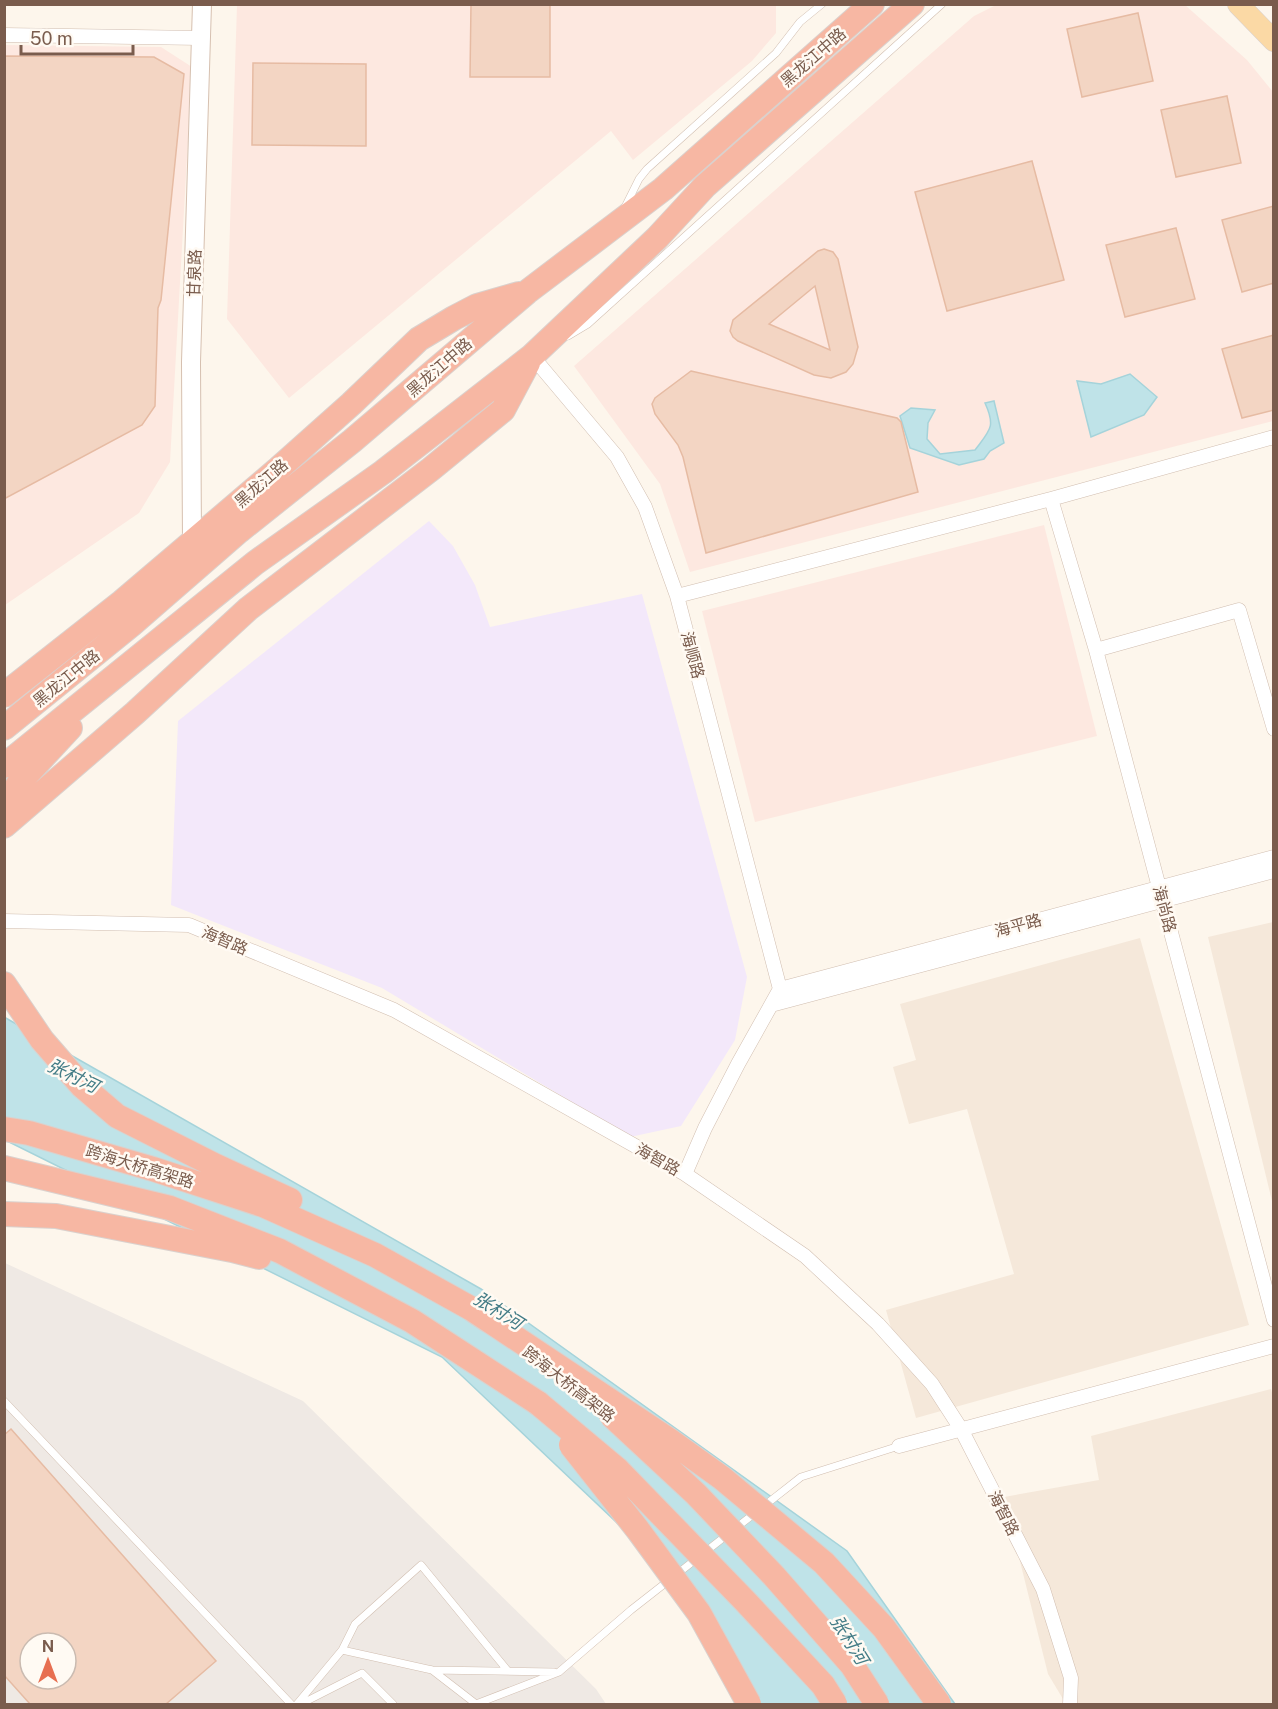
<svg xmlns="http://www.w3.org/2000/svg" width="1278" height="1709" font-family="'Public Sans','Noto Sans SC',sans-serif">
	<rect width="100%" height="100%" fill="#fdf6ec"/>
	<!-- residential -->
	<path fill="#f5e8da" d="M1273,922H1274L1273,1205L1208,937Z
		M1140,938L1249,1325L916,1418L886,1310L1014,1274L967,1109L909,1124L893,1067L916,1060L900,1004Z
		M1271,1389L1274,1399L1273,1704H1066L1048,1674L1004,1497L1099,1480L1091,1436Z"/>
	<!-- commercial -->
	<path fill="#fde8e0" d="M237,5H776V33L752,61L633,160L611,131L289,398L227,319Z
		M996,5H1185L1247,60L1273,92V421L690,572L660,484L574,366L974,16Z
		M5,45L161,47L192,67L170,462L139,513L5,605Z
		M1044,525L1097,736L755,822L702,611Z"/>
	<!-- industrial -->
	<path fill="#efe9e4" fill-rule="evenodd" d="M5,1263L303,1401L596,1689L606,1704H5ZM30,1643H66V1679H30Z"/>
	<!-- education -->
	<path fill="#f3e8fa" d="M429,521L453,546L475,585L490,627L642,594L747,977L735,1040L681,1126L630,1137L382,988L171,905L178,721Z"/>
	<!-- water -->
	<path fill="#bfe3e8" stroke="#a5d3da" stroke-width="1.5" d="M1130,374L1157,397L1144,415L1091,437L1077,381L1101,384Z
		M994,401L1004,443L990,451L984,459L959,465L910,448L900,416L911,408L935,410L928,423L927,439L940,454L975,450C990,430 996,427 985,403Z
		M4,1017L481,1289L847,1551L955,1704H752L709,1610L442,1357L5,1140Z"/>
	<!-- building -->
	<path fill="#f3d5c3" stroke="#e6bba3" stroke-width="1.5" fill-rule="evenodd" d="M471,4H550V77H470Z
		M1138,13L1153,81L1082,97L1067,29Z
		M4,56L154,57L184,74L161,300L158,308L155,406L142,425L4,499Z
		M253,63L366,64V146L252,145Z
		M1227,96L1241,163L1176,177L1161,110Z
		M1032,161L1064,280L947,311L915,192Z
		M1274,206V283L1242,292L1222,220Z
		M1176,228L1195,299L1125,317L1106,245Z
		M824,249L833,252L838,259L858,347L853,364L846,372L831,378L814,375L738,341L733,337L730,331L733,320L818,251ZM815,286L830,350L769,324Z
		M1274,335V410L1242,418L1222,349Z
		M691,371L897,418L901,422L918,492L706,553L683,457L678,445L655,414L652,404L655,398Z
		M11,1429L216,1661L166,1704H30L4,1675V1435ZM30,1643H66V1679H30Z"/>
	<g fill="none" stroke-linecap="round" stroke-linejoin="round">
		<defs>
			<path id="lane" d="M625,207L639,179L647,169L776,53L800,22L822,4
				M568,336L588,324L942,4
				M4,1401L291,1704
				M342,1650L355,1624L421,1565L508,1671
				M432,1670L476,1704L559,1672L631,1610L801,1477L899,1446
				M297,1704L342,1650L432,1670L554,1672
				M301,1704L362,1673L393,1704"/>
			<path id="street" d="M4,35L201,38
				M532,356L617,457L645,507L677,596L780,989
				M1051,499L1096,650L1274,1320
				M677,596L1051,499L1274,437
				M1096,650L1239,610L1274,729
				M4,921L189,925L394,1010L685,1174L805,1256L878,1324L932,1384L961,1429L1043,1589L1071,1678L1070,1704
				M771,1005L1274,871
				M685,1174L705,1128L738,1064L780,989L1274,857
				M899,1446L1274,1346"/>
			<path id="secondary" d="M192,542L191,362L202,4"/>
			<path id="primary" d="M1238,4L1274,41"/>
			<path id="highway" d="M4,695L122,602L277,470L351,404L419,339L454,318L477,306L519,294
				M4,728L131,625L239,531L352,441L527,292L663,189L872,4
				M4,766L255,563L383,472L532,356L657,238L705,186L912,4
				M4,806L19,783L70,728
				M4,826L135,713L248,609L431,469L503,410L528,363
				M4,984L42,1040L82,1086L117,1116L216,1166L290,1200
				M4,1129L29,1133L153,1169L263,1205L375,1255L472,1309L488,1320
				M4,1168L170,1208L280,1251L412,1321L538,1403
				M4,1214L56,1216L232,1250L259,1257"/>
		</defs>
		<!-- lane casing -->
		<use href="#lane" stroke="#d1beb0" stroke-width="8"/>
		<!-- street casing -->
		<use href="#street" stroke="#d1beb0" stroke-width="15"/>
		<!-- secondary casing -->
		<use href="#secondary" stroke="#d6c0b0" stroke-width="20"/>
		<!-- primary casing -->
		<use href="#primary" stroke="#dad1cd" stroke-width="22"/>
		<!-- highway casing -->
		<use href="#highway" stroke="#dad1cd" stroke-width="26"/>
		<!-- lane -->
		<use href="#lane" stroke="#fff" stroke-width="7"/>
		<!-- street -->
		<use href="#street" stroke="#fff" stroke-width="14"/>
		<!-- secondary -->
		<use href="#secondary" stroke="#fff" stroke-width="18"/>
		<!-- primary -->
		<use href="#primary" stroke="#fbd9a5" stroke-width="21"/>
		<!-- highway -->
		<use href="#highway" stroke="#f7b7a3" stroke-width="24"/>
		<defs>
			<path id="highway-bridge" d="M472,1309L669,1440L722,1478L824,1563L884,1628L939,1704
				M538,1403L618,1470L745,1601L823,1685L835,1704
				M611,1415L696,1494L774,1576L852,1665L877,1704
				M571,1445L638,1530L699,1613L749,1704"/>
		</defs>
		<!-- highway-bridge casing -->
		<use href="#highway-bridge" stroke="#dad1cd" stroke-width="26" stroke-linecap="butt"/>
		<!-- highway-bridge -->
		<use href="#highway-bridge" stroke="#f7b7a3" stroke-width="24"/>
	</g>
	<g text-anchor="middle" stroke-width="5" stroke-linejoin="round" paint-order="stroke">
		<!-- street labels -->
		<g font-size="16" fill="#7a5c4d" stroke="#fffaf3">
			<text transform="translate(813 57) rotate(-41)" y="6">黑龙江中路</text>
			<text transform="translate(194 273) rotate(-88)" y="6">甘泉路</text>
			<text transform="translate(439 367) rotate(-41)" y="6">黑龙江中路</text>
			<text transform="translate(261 483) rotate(-41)" y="6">黑龙江路</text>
			<text transform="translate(693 655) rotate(75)" y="6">海顺路</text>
			<text transform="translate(66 678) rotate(-39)" y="6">黑龙江中路</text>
			<text transform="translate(1165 909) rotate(75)" y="6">海尚路</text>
			<text transform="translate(1018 925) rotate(-15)" y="6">海平路</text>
			<text transform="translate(225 940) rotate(23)" y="6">海智路</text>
			<text transform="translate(658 1159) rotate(29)" y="6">海智路</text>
			<text transform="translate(140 1166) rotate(17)" y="6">跨海大桥高架路</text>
			<text transform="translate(569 1384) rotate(38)" y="6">跨海大桥高架路</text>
			<text transform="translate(1004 1513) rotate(63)" y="6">海智路</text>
		</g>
		<!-- water labels -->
		<g font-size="18" font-style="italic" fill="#437c86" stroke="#fffaf3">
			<text transform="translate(73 1076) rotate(26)" y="6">张村河</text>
			<text transform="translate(498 1311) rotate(32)" y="6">张村河</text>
			<text transform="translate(849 1640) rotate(58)" y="6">张村河</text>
		</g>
	</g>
	<!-- border -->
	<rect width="1278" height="1709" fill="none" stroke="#7a5c4d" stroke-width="12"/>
	<!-- north arrow -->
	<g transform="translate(48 1661)"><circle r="28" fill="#fffaf3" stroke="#cabbb1" stroke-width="1.5"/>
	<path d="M0-4.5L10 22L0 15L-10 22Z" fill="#e76f51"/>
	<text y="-9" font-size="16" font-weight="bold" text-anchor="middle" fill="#7a5c4d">N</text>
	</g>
	<!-- scale -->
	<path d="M21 45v9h112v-9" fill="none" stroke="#7a5c4d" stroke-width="3"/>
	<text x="30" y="45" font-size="18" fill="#7a5c4d" stroke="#fffaf3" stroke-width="4.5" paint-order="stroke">50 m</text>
</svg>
